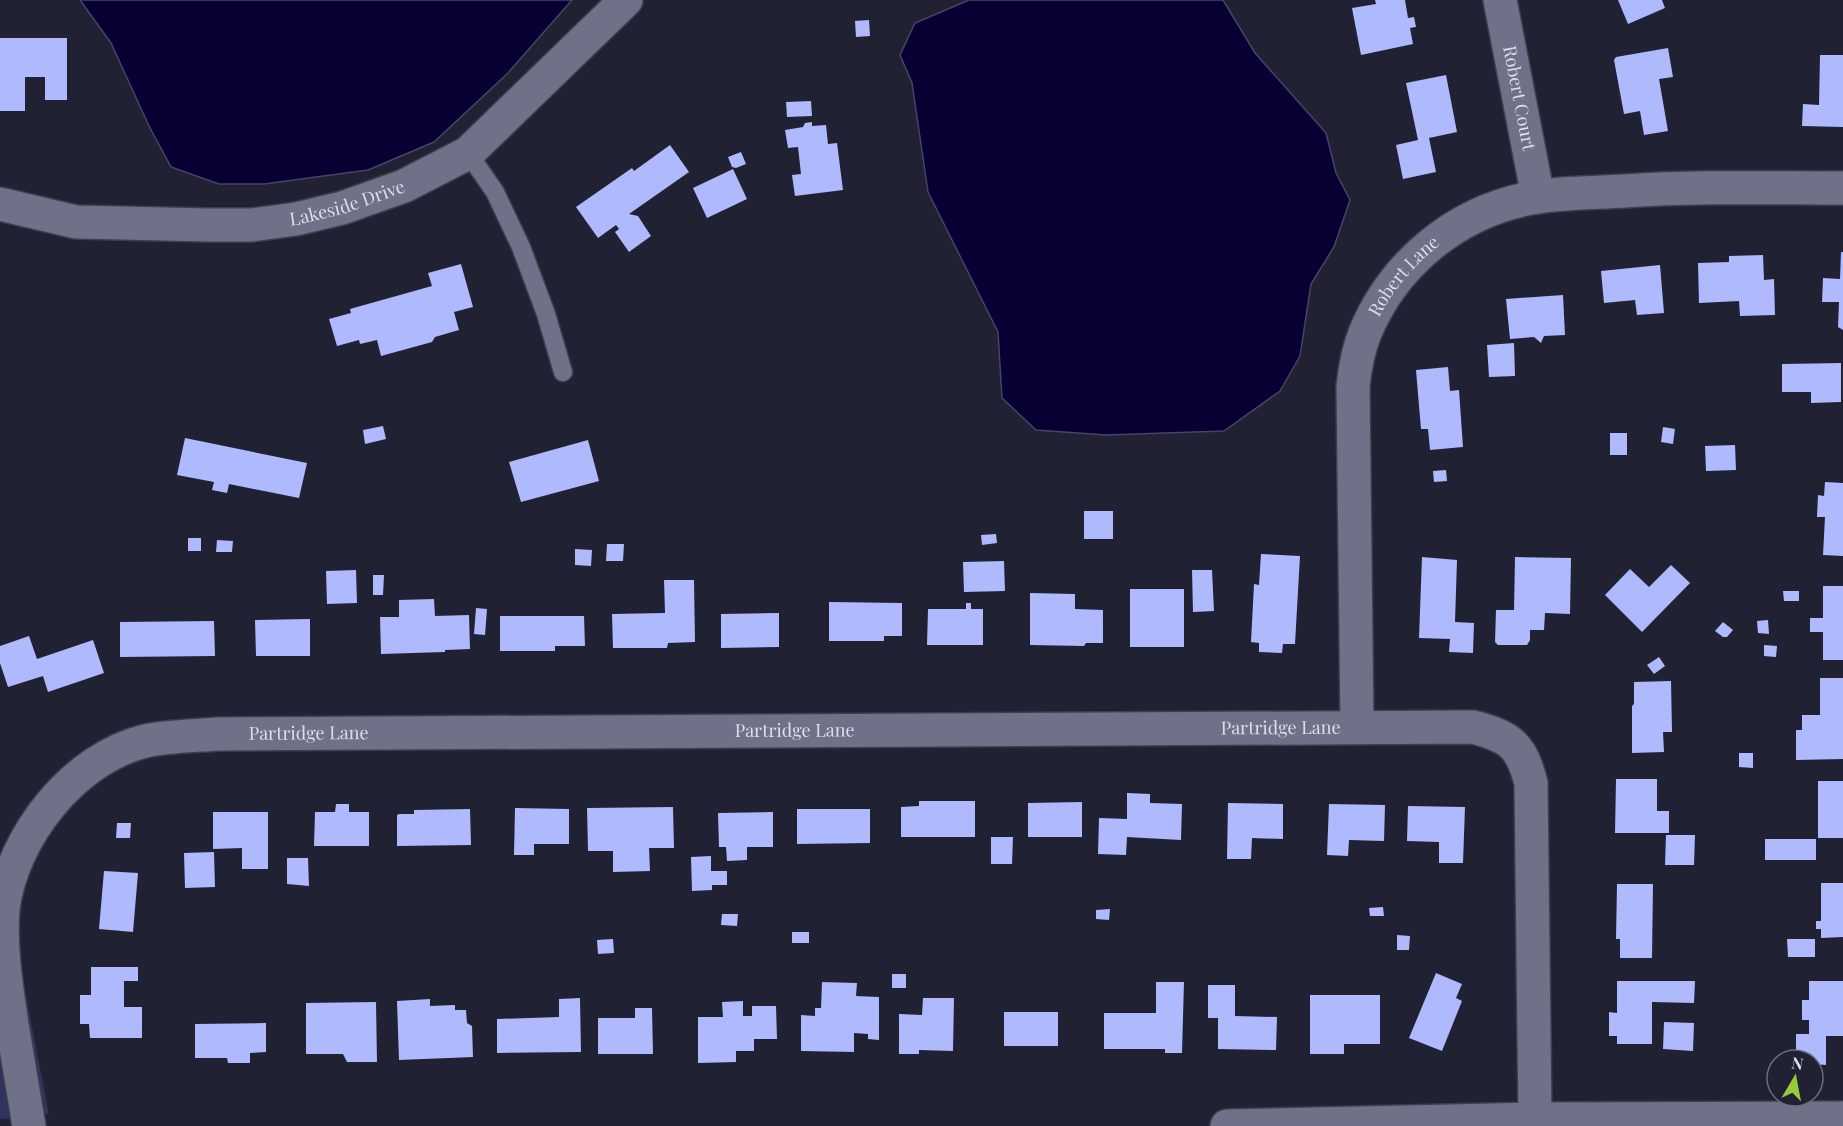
<svg xmlns="http://www.w3.org/2000/svg" width="1843" height="1126" font-family="'Playfair Display',serif">
	<rect width="100%" height="100%" fill="#202234"/>
	<!-- green -->
	<path fill="#2f335e" d="M25,991L49,1114L0,1119V993Z"/>
	<!-- water -->
	<path fill="#080032" stroke="#484369" stroke-width="1.5" d="M80,0H572L508,73L434,142L368,170L264,184H219L171,167L149,126L111,43Z
		M969,0H1223L1255,53L1326,133L1336,173L1350,200L1334,247L1311,284L1300,356L1280,391L1224,431L1106,435L1036,430L1002,398L998,332L928,192L912,83L900,55L915,23Z"/>
	<!-- building -->
	<path fill="#afb9fe" d="M1375,0H1405L1408,18L1414,17L1416,27L1410,28L1413,44L1361,55L1352,8L1376,4Z
		M1618,0H1662L1665,8L1628,24Z
		M869,20L870,36L856,37L855,21Z
		M0,38H67V100H45V77H25V111H0Z
		M1668,48L1673,77L1659,79L1668,131L1644,135L1640,111L1624,114L1614,60L1616,57Z
		M1820,55H1843V127L1802,126L1803,104L1819,105Z
		M1446,75L1457,132L1429,138L1436,172L1403,179L1396,145L1418,140L1406,83Z
		M811,101L812,116L787,117L786,102Z
		M812,122V126L826,125L828,144L837,143L843,190L795,196L792,175L801,174L798,147L788,148L785,130L803,127L805,123Z
		M670,145L689,172L629,214L638,216L651,236L629,252L615,232L619,229L616,225L598,238L576,207L632,168L634,171Z
		M741,152L746,164L736,168L732,167L728,157Z
		M733,169L747,199L707,218L693,188Z
		M1841,252H1843V330L1838,327L1839,302H1822L1823,278L1840,279Z
		M1763,255L1764,280L1774,279L1775,315L1740,316L1739,301L1699,303L1698,263L1729,262V256Z
		M461,264L473,307L454,312L459,330L435,337L432,342L381,356L377,340L360,344L359,340L337,346L329,319L351,313L350,309L432,286L428,273Z
		M1660,265L1664,313L1637,315L1635,300L1604,303L1601,271Z
		M1563,295L1565,335L1544,336L1541,343L1534,337L1510,339L1506,299Z
		M1514,343L1515,376L1489,377L1487,345Z
		M1841,363V402L1811,403V392H1782V364Z
		M1448,367L1450,391L1459,390L1463,447L1430,450L1428,429H1421L1416,370Z
		M383,426L386,439L365,444L363,430Z
		M1663,427L1675,429L1673,444L1661,442Z
		M1610,433H1627V455H1610Z
		M185,438L307,463L299,498L229,484L227,493L212,490L214,482L177,475Z
		M588,440L599,481L521,502L509,462Z
		M1735,445L1736,470L1706,471L1705,446Z
		M1446,470L1447,481L1434,482L1433,471Z
		M1825,482L1843,483V556L1823,555L1825,517H1817L1818,495L1824,496Z
		M1084,511H1113V539H1084Z
		M996,534L997,543L982,545L981,535Z
		M188,538H201V551H188Z
		M217,540L233,541L232,552H216Z
		M607,544H624L623,561H606Z
		M575,549L592,550L591,566L575,565Z
		M1261,554L1300,556L1295,644H1283L1282,653L1259,652V643L1251,642L1254,584L1259,585Z
		M1422,557L1457,560L1455,622L1474,623L1473,653L1449,652L1450,639L1419,638Z
		M1515,557L1571,558L1570,614L1545,613L1544,630H1530V640L1527,645H1498L1495,642L1496,610H1514Z
		M1004,561L1005,591L964,592L963,562Z
		M1671,565L1690,583L1642,632L1605,595L1630,569L1649,587Z
		M356,570L357,603L327,604L326,571Z
		M1192,570H1212L1214,611L1193,612Z
		M373,575H384L383,595H373Z
		M664,580H694L695,642L668,643L667,648H613L612,614L665,613Z
		M1823,586H1843V660H1823V632H1810V618H1823Z
		M1130,589H1184V647H1130Z
		M1783,591H1799V601H1784Z
		M1030,593L1075,594V609L1103,610V643H1086L1084,646L1030,645Z
		M434,599L435,616L469,615L470,649L445,650V652L381,654L380,617H399V600Z
		M829,602L902,603V636H884V641H829Z
		M966,603H971V609H983V645H927L928,609H966Z
		M476,608L487,609L485,635L474,634Z
		M779,613V647L721,648V614Z
		M500,616H584L585,646H555V651H500Z
		M310,619V656H256L255,620Z
		M1768,620L1769,634L1758,633L1757,621Z
		M214,621L215,656L120,657V622Z
		M1723,622L1733,630L1727,637H1723L1715,631Z
		M29,636L37,659L93,640L104,673L48,692L43,676L8,687L0,663V646Z
		M1764,645L1777,646L1776,657L1764,656Z
		M1659,657L1665,666L1654,674L1647,665Z
		M1820,678H1843V759L1796,760V730H1802V715H1820Z
		M1671,681L1672,732H1663L1664,752L1632,753V706L1634,704V682Z
		M1739,753H1753V768L1739,767Z
		M1616,779H1657V811H1669V833H1615Z
		M1818,781H1843V838H1818Z
		M1127,793L1150,794V803L1182,804L1181,840L1127,837L1126,855L1098,854L1099,818L1127,819Z
		M919,801H975V837H901V807L919,806Z
		M1082,802V837H1028V803Z
		M1228,803L1283,804V839L1252,838L1251,859H1227Z
		M336,804H349V812H369V846H314L315,812H335Z
		M1329,804L1385,805L1384,841L1349,840L1348,856L1327,855Z
		M1408,806L1465,807L1463,863H1439V842L1407,841Z
		M673,807L674,848H649L650,871L613,872V851H588L587,808Z
		M515,808L569,809V844H534V855H514Z
		M470,809L471,845L397,846V815L399,814H414V810Z
		M797,809H870V843L797,844Z
		M213,812H268V869H242V848L213,849Z
		M773,812V847H747V860L727,861L726,847H719L718,813Z
		M117,823H131L130,838H116Z
		M1666,835H1695L1694,865H1665Z
		M991,837H1013L1012,864H991Z
		M1765,839H1816V860H1765Z
		M214,852L215,887L185,888L184,853Z
		M711,856V871H727V885H712V890L692,891L691,857Z
		M287,858H308L309,886L287,884Z
		M104,871L138,873L133,932L99,929Z
		M1821,883H1843V937L1821,938V929H1816V921H1821Z
		M1617,884H1653L1652,958H1620V939H1616Z
		M1383,907L1384,916H1370L1369,908Z
		M1110,909L1109,920L1096,919V910Z
		M722,914H738L737,926L721,925Z
		M792,932H809V943H792Z
		M1397,935L1410,936L1409,950H1397Z
		M613,939L614,953L598,954L597,940Z
		M1787,939H1815V957H1788Z
		M91,967H138V981H124V1007H142V1038H90L89,1024H80V995H91Z
		M1436,973L1462,984L1456,998L1462,1001L1442,1051L1409,1038Z
		M892,974H906V988H892Z
		M1617,981H1695L1694,1003L1652,1002V1044H1617V1036H1609V1012L1617,1013Z
		M1809,981H1843V1036H1826V1065L1813,1064V1060H1796V1034H1809V1020H1802V1000H1809Z
		M822,982L857,983L856,996L879,997V1040L868,1039V1034L854,1033V1052L801,1051V1015L815,1016V1008H821Z
		M1156,982H1184L1182,1053H1165V1049H1104V1013H1156Z
		M1208,985H1235V1016L1277,1017L1276,1050L1218,1049V1018H1208Z
		M1310,995H1380V1044H1344V1054H1310Z
		M580,998L581,1052L497,1053V1019L559,1017V999Z
		M923,998H954L953,1051L919,1050V1054H899V1014L922,1015Z
		M430,999V1006L455,1005V1010H466L467,1023L472,1026L473,1057L399,1060L397,1001Z
		M743,1001V1016H752V1006H776L777,1039H754V1051H736V1062L698,1063V1017H723L722,1002Z
		M376,1002L377,1062H347L343,1054H306V1003Z
		M635,1008H652L653,1054H598V1018H635Z
		M1004,1012H1058V1046H1004Z
		M1664,1022L1694,1023L1693,1051L1663,1049Z
		M266,1023V1052L250,1053V1063H228L227,1058H195V1024Z"/>
	<g fill="none" stroke-linecap="round" stroke-linejoin="round">
		<defs>
			<path id="service" d="M468,153L495,192L521,247L546,314L563,372"/>
			<g id="minor">
				<path id="s1" d="M1500,0L1538,197"/>
				<path id="s2" d="M0,204L76,222L209,225H252L296,219L342,208L404,186L468,153L626,0"/>
				<path id="s3" d="M1357,727L1353,386C1355,368 1358,350 1365,333C1393,265 1454,214 1526,199C1558,192 1593,193 1625,191C1698,186 1770,188 1843,188"/>
				<path id="s4" d="M29,1126C23,1090 17,1054 11,1018C6,983 0,945 3,909C12,837 73,759 145,741C169,736 194,736 218,734L1473,727C1511,737 1521,745 1531,783L1535,1119"/>
				<path d="M1227,1126L1535,1119L1843,1118"/>
			</g>
		</defs>
		<!-- service casing -->
		<use href="#service" stroke="#3c3e4d" stroke-width="21"/>
		<!-- minor casing -->
		<use href="#minor" stroke="#3c3e4d" stroke-width="36"/>
		<!-- service -->
		<use href="#service" stroke="#6e7187" stroke-width="18"/>
		<!-- minor -->
		<use href="#minor" stroke="#6e7187" stroke-width="33"/>
	</g>
	<g text-anchor="middle" stroke-width="6" stroke-linejoin="round" paint-order="stroke">
		<!-- street labels -->
		<g font-size="18" fill="#dcdeea" stroke="#202234">
			<text dy="6" stroke="none"><textPath href="#s1" startOffset="100">Robert Court</textPath></text>
			<text dy="6" stroke="none"><textPath href="#s2" startOffset="352">Lakeside Drive</textPath></text>
			<text dy="6" stroke="none"><textPath href="#s3" startOffset="465">Robert Lane</textPath></text>
			<text dy="6" stroke="none"><textPath href="#s4" startOffset="1587">Partridge Lane</textPath></text>
			<text dy="6" stroke="none"><textPath href="#s4" startOffset="1101">Partridge Lane</textPath></text>
			<text dy="6" stroke="none"><textPath href="#s4" startOffset="615">Partridge Lane</textPath></text>
		</g>
	</g>
	<!-- north arrow -->
	<g transform="translate(1795 1078) rotate(10)"><circle r="28" fill="#202234" stroke="#6b6d7d" stroke-width="1.5"/>
	<path d="M0-4.5L10 22L0 15L-10 22Z" fill="#96cc3a"/>
	<text y="-9" font-size="16" font-weight="bold" text-anchor="middle" fill="#dcdeea">N</text>
	</g>
</svg>
